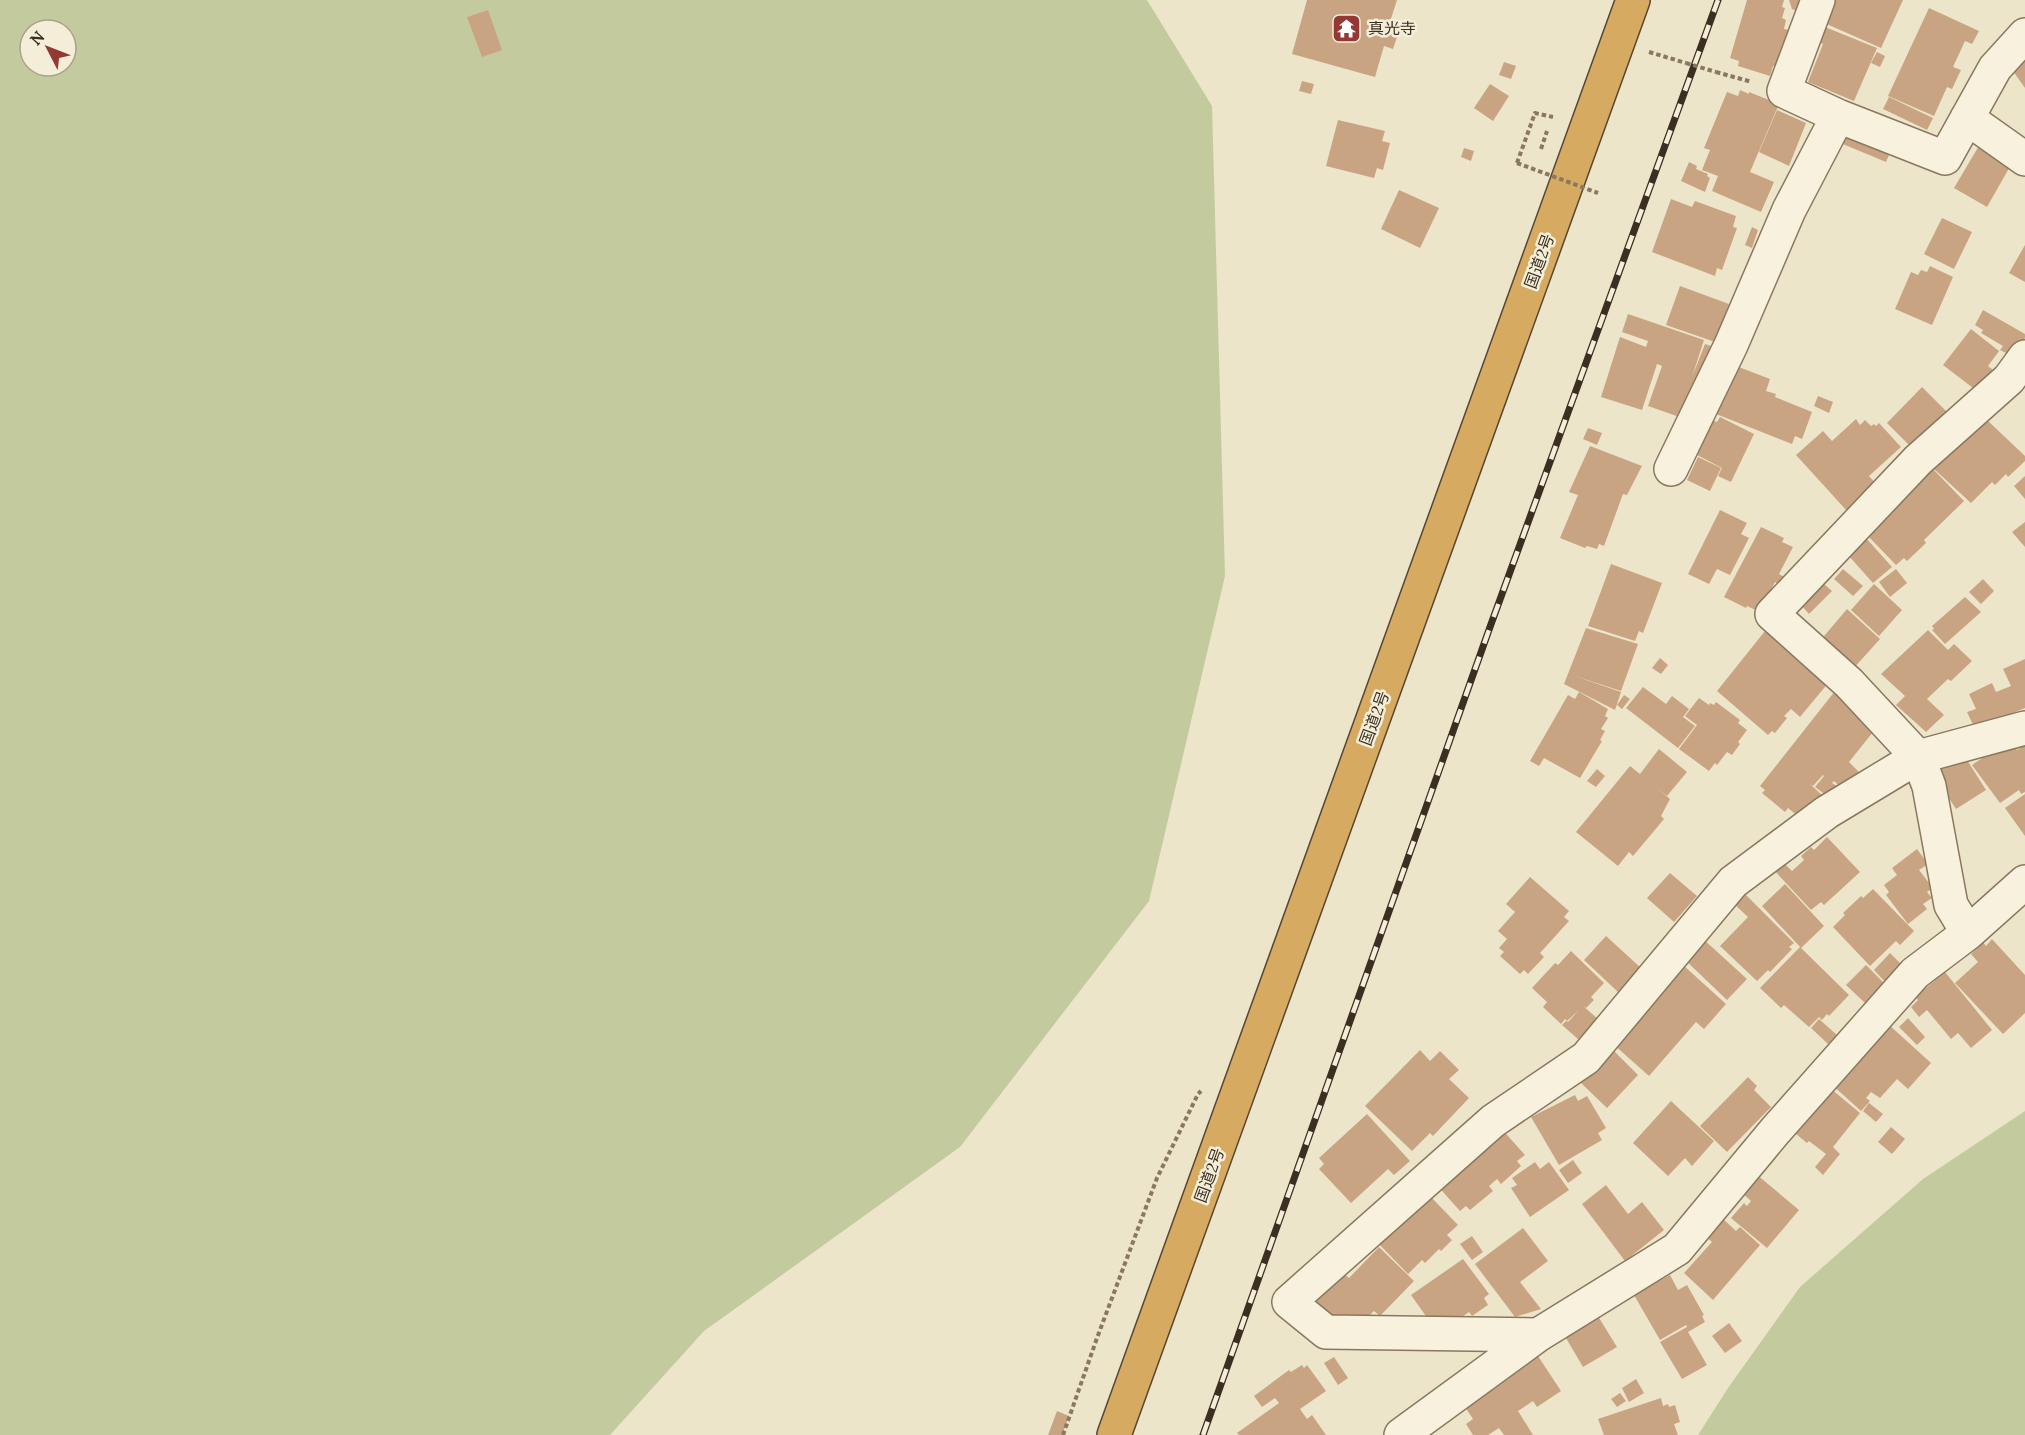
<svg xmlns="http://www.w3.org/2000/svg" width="2025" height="1435" font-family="Lora,'Noto Sans JP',serif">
	<rect width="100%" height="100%" fill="#ede5ca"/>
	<!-- green -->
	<path fill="#c3cb9e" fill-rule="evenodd" d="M0,0H1147L1212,106L1225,576L1149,901L960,1147L704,1331L610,1435H0ZM30,30H66V66H30Z
		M2025,1111V1435H1698L1728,1388L1800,1287L1923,1179Z"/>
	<!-- building -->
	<path fill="#c9a482" d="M1307,0H1397L1389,25L1400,28L1393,49L1384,46L1375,77L1292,54Z
		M1747,0H1784L1782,7L1785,8L1782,18L1786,20L1784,29L1789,30L1778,68L1773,66L1770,76L1738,66L1739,61L1730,58Z
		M1789,0H1806L1802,13L1792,9Z
		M1828,0H1903L1881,48L1822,22Z
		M1929,8L1979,31L1972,44L1965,41L1953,67L1961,70L1952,89L1947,87L1934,116L1888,96Z
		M488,10L502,50L482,57L467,17Z
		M1820,25L1877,48L1854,101L1808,82L1823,44L1814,40Z
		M2025,51V88L2008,64Z
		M1877,52L1885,56L1880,67L1871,63Z
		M1504,62L1516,66L1511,79L1499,75Z
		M1302,81L1314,84L1311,94L1299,91Z
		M1490,84L1509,96L1493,121L1474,108Z
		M1740,90L1749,94V92L1779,104L1750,172L1774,182L1761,212L1712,191L1718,176L1702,170L1710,150L1704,148L1727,92L1738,96Z
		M1889,97L1933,118L1927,130L1883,109Z
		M1777,110L1806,123L1789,166L1759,152Z
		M1338,120L1385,131L1382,141L1390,143L1383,170L1377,168L1374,178L1326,166Z
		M1844,130L1891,150L1886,162L1838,142Z
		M1980,144L2012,163L1987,207L1954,188Z
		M1464,148L1474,151L1471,161L1461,157Z
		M1689,162L1697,166L1696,169L1708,174L1707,176L1710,178L1705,192L1681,181Z
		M1399,190L1439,208L1420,248L1381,229Z
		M1671,199L1692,207L1695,201L1736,216L1733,227L1737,228L1722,270L1717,268L1715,276L1652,252Z
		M1942,218L1972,232L1954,269L1924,254Z
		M1752,227L1758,230L1752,248L1745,245Z
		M2025,245V282L2009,273Z
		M1930,266L1953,277L1932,325L1895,309L1911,272L1918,275L1921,270L1927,272Z
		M1680,286L1729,304L1715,342L1666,325Z
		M1983,310L2025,334V338L2012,356L2000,350L2003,346L1981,333L1983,330L1975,325Z
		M1628,314L1704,340L1692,377L1705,344L1714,347L1688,420L1648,406L1662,366L1657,364L1642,410L1601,397L1620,337L1646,347L1648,341L1622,332Z
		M1971,329L1999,351L1988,366L1993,370L1977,391L1943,365Z
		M1731,364L1770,379L1766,391L1776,394L1775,397L1812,412L1802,439L1795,436L1792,444L1711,412Z
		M1922,387L1951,416L1914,450L1887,423Z
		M1818,396L1833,402L1829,413L1814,406Z
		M1720,417L1754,434L1731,482L1718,476L1722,468L1697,455L1703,443L1699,441L1710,419L1717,422Z
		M1856,419L1860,425L1865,420L1871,426L1874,424L1876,426L1879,423L1901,447L1869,476L1876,484L1847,511L1796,455L1823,431L1832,441Z
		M1987,420L2025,456V461L2008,477L2006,474L1995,485L1992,482L1971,503L1934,469L1960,442L1962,444Z
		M1588,428L1602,433L1597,445L1583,439Z
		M1590,446L1642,466L1627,495L1623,494L1604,546L1599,544L1597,549L1587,546L1585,548L1560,538L1578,495L1569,492Z
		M1698,457L1721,468L1710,491L1687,480Z
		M1932,468L1964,501L1924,540L1926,543L1907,561L1904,558L1896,565L1866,534Z
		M2025,476V499L2014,486Z
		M1720,510L1747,523L1741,534L1749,538L1730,575L1717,569L1709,584L1688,574Z
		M2025,522V547L2012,532Z
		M1761,527L1784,538L1782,542L1793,547L1779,574L1790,580L1786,588L1775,582L1760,612L1747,606L1746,608L1724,597Z
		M1866,538L1892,567L1873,583L1848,555Z
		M1611,564L1662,583L1643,633L1639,631L1635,641L1588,626Z
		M1843,569L1863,586L1853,596L1834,579Z
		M1896,569L1907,583L1890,597L1879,582Z
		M1983,579L1994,591L1981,604L1969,592Z
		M1823,583L1832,591L1809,614L1801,605Z
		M1874,584L1902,610L1879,636L1851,610Z
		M1965,597L1981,612L1945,644L1932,630L1934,629L1932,626Z
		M1847,609L1880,639L1853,669L1842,659L1844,656L1836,649L1832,654L1819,642Z
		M1586,628L1638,644L1621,691L1572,675L1621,692L1615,710L1564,684Z
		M1928,630L1948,650L1954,644L1972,661L1951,681L1948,679L1927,699L1944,715L1926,732L1896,705L1905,696L1881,674Z
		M1765,631L1829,682L1800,717L1791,709L1784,716L1787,718L1775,733L1772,731L1768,735L1717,691Z
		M1660,658L1668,665L1661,674L1652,668Z
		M2025,659V708L1975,729L1967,712L1976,709L1969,694L1992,683L1996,692L2011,686L2003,669Z
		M1643,687L1666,704L1672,696L1689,709L1683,717L1695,726L1678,748L1626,708Z
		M1835,691L1874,722L1869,729L1873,732L1849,762L1860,773L1853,782L1843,789L1834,781L1832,783L1842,789L1830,798L1815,787L1824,776L1823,775L1813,786L1810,784L1823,796L1800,818L1788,808L1785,812L1762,793L1765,790L1760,786Z
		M1579,692L1608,709L1605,716L1608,718L1601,729L1605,731L1600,740L1602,741L1580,778L1544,758L1539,766L1530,761L1568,695L1575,699Z
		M1624,695L1630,699L1622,709L1617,705Z
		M1699,698L1709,705L1710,703L1714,705L1716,702L1740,720L1738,723L1747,730L1738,742L1740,744L1732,755L1727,752L1717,765L1715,763L1709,771L1679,749L1697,725L1685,716Z
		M2009,740L2017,750L2025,745V792L2021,794L2019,790L2000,803L1972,765Z
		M1659,749L1687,772L1667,796L1657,788L1670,799L1661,816L1664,819L1633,856L1629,852L1618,866L1576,832L1630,766L1640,774Z
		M1960,749L1986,790L1956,809L1937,780L1933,757Z
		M1597,769L1605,776L1596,787L1587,781Z
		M2025,794V836L2005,808Z
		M1827,837L1860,872L1824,905L1821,902L1811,910L1772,868L1783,862L1792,871L1804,860L1801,856L1811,847L1814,850Z
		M1917,849L1928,864L1919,870L1933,888L1927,892L1932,898L1923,904L1927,909L1908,924L1886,895L1889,892L1884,885L1897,875L1892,868Z
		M1670,873L1697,896L1674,922L1647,898Z
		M1530,877L1569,911L1564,917L1569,921L1540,953L1544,957L1528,974L1524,970L1520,974L1500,956L1504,952L1499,948L1507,939L1498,931L1515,912L1506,904Z
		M1785,884L1824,926L1801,948L1762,906Z
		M1873,889L1914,931L1900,945L1896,941L1870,966L1833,927L1845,915L1843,913L1861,896L1863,898Z
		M1742,891L1794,943L1789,947L1792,949L1770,972L1768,970L1757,981L1720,946L1748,917L1732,902Z
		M1606,936L1641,968L1618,992L1584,960Z
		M1702,938L1747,979L1727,1000L1683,958Z
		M1992,939L2025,975V1013L2003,1034L1955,983L1978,962L1971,954L1983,942L1986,946Z
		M1800,947L1849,995L1829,1016L1827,1014L1822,1020L1819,1017L1809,1027L1784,1005L1781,1008L1760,988Z
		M1571,951L1604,983L1591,997L1594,1000L1586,1008L1582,1005L1598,1019L1579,1040L1562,1025L1566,1021L1568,1022L1578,1011L1567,1021L1565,1019L1561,1024L1543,1007L1547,1002L1532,988L1555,963L1558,965Z
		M1890,953L1904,967L1887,984L1874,970Z
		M1683,965L1726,1004L1704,1029L1696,1022L1649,1076L1613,1044Z
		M1866,965L1885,984L1865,1003L1846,985Z
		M1945,972L1992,1030L1971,1048L1958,1033L1951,1039L1927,1010L1919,1017L1911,1007L1918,1000L1915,997Z
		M1908,1018L1925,1037L1917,1045L1899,1027Z
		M1819,1019L1837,1035L1828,1044L1811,1028Z
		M1888,1024L1931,1063L1908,1089L1897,1079L1880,1098L1871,1092L1866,1098L1870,1101L1861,1111L1830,1083L1852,1068L1876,1042L1873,1040Z
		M1420,1050L1430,1061L1440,1051L1459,1070L1449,1079L1469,1098L1433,1136L1430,1133L1412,1151L1365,1106Z
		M1613,1050L1638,1075L1607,1108L1581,1083Z
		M1748,1077L1757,1086L1754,1090L1771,1107L1727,1152L1700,1126Z
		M1830,1088L1860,1113L1833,1147L1840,1154L1823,1175L1815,1167L1826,1154L1809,1141L1807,1143L1796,1134L1798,1131L1795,1129Z
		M1575,1095L1578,1101L1587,1096L1606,1128L1598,1133L1602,1140L1559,1165L1531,1117Z
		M1671,1101L1714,1141L1692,1166L1685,1158L1668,1176L1633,1143Z
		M1869,1103L1883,1114L1876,1122L1863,1111Z
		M1367,1114L1410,1161L1394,1175L1388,1169L1351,1203L1319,1169L1324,1164L1319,1158Z
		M1500,1127L1525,1155L1517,1161L1521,1166L1501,1184L1497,1179L1489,1186L1493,1191L1470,1210L1466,1206L1460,1211L1435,1183Z
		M1891,1127L1905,1139L1892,1154L1878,1142Z
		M1573,1160L1582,1173L1568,1183L1559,1170Z
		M1535,1162L1540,1169L1549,1162L1569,1190L1530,1217L1511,1188L1517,1185L1512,1178Z
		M1756,1174L1799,1210L1767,1248L1731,1218L1744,1203L1747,1206L1751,1201L1741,1192Z
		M1606,1185L1628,1214L1642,1202L1664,1230L1625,1261L1582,1204Z
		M1429,1195L1458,1225L1447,1235L1452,1240L1441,1251L1439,1249L1425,1263L1422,1260L1408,1274L1377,1242Z
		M1720,1216L1736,1231L1740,1227L1760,1245L1713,1300L1684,1273L1712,1242L1703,1234Z
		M1523,1228L1548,1261L1520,1282L1541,1309L1515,1317L1475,1264Z
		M1472,1236L1483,1252L1472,1260L1460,1244Z
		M1379,1247L1414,1281L1380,1316L1374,1311L1359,1325L1329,1324L1311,1307L1344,1274L1349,1278Z
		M1463,1259L1489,1294L1484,1298L1488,1305L1472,1316L1469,1312L1448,1327L1433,1326L1411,1295Z
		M1670,1275L1678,1290L1687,1285L1704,1315L1702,1316L1705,1322L1688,1332L1707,1365L1682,1379L1660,1342L1687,1327L1686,1325L1660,1340L1634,1295Z
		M1596,1313L1617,1347L1583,1367L1563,1333Z
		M1729,1323L1742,1341L1725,1353L1712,1336Z
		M1538,1356L1561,1391L1537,1407L1533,1401L1518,1411L1533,1435H1504L1499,1428L1488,1435H1473L1466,1424L1473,1419L1463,1404Z
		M1334,1357L1348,1378L1338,1385L1324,1363Z
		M1302,1365L1304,1368L1307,1365L1326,1391L1300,1409L1307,1419L1312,1415L1326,1435H1239L1237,1433L1279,1403L1275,1398L1262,1407L1254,1396L1289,1370L1291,1372Z
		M1636,1379L1644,1393L1629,1402L1622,1388Z
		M1620,1393L1626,1401L1617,1407L1611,1399Z
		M1661,1398L1663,1406L1668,1404L1669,1407L1675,1405L1680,1422L1674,1424L1678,1435H1604L1598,1419Z
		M1057,1411L1069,1416L1062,1435H1048Z"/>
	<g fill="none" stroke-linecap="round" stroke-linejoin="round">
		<defs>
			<path id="minor" d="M1838,116L1945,158L1995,68L2025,35
				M1967,118L2025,159
				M1671,469L1731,345L1789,210L1838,116L1784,91L1818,0
				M1968,933L1951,905L1929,786L1918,757L1849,683L1772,614L1918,460L2009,379L2025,357
				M1538,1335L1326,1332L1289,1302L1493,1121L1586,1058L1733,882L1827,812L1918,757L2025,728
				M1401,1435L1538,1335L1677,1249L1775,1131L1915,973L1968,933L2025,882"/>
			<path id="highway" d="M1114,1435L1633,0"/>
		</defs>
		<!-- minor casing -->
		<use href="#minor" stroke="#89785f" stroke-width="36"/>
		<!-- highway casing -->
		<use href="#highway" stroke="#574632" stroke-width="36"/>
		<!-- path -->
		<path stroke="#89785f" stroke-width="4" stroke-dasharray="4.5 3" stroke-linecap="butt" d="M1649,52L1686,63
			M1716,72L1752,82
			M1541,149L1547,131
			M1517,163L1535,113L1553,117
			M1063,1435L1097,1338L1157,1178L1198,1094L1201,1091"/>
		<!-- minor -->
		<use href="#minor" stroke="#f8f1dd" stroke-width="33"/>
		<!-- highway -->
		<use href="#highway" stroke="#d6aa60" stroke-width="33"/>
		<defs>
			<path id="rail" d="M1203,1435L1490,627L1718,0"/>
		</defs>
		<!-- rail casing -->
		<use href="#rail" stroke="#3a2f21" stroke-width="7"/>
		<!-- rail -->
		<use href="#rail" stroke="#f4eed9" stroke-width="4.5" stroke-dasharray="14" stroke-linecap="butt"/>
		<!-- path-bridge -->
		<path stroke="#89785f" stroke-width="4" stroke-dasharray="4.5 3" stroke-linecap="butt" d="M1686,63L1716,72
			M1517,163L1598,193"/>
	</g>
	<!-- icons -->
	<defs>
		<symbol id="temple-square" viewBox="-11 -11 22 22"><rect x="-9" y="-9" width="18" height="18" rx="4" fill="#953732" stroke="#f4eed9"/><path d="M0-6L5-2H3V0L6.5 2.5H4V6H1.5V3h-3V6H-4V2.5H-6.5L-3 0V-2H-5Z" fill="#fff"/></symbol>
	</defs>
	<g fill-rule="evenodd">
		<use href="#temple-square" x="1330" y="12" width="33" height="33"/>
	</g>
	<g text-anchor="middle" stroke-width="5" stroke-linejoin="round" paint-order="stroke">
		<!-- poi labels -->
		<g font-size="16" fill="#3a2f21" stroke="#f4eed9" text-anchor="start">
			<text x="1368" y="34">真光寺</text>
		</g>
		<!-- street labels -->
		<g font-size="16" fill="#3a2f21" stroke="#f4eed9">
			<text transform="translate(1539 261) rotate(-70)" y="6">国道2号</text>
			<text transform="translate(1374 718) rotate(-70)" y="6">国道2号</text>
			<text transform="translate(1209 1175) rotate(-70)" y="6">国道2号</text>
		</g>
	</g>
	<!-- north arrow -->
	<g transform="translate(48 48) rotate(312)"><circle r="28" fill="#f4eed9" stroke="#aaa28f" stroke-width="1.5"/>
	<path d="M0-4.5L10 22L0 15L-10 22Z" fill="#953732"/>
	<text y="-9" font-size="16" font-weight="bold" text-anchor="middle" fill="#3a2f21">N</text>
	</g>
</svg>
